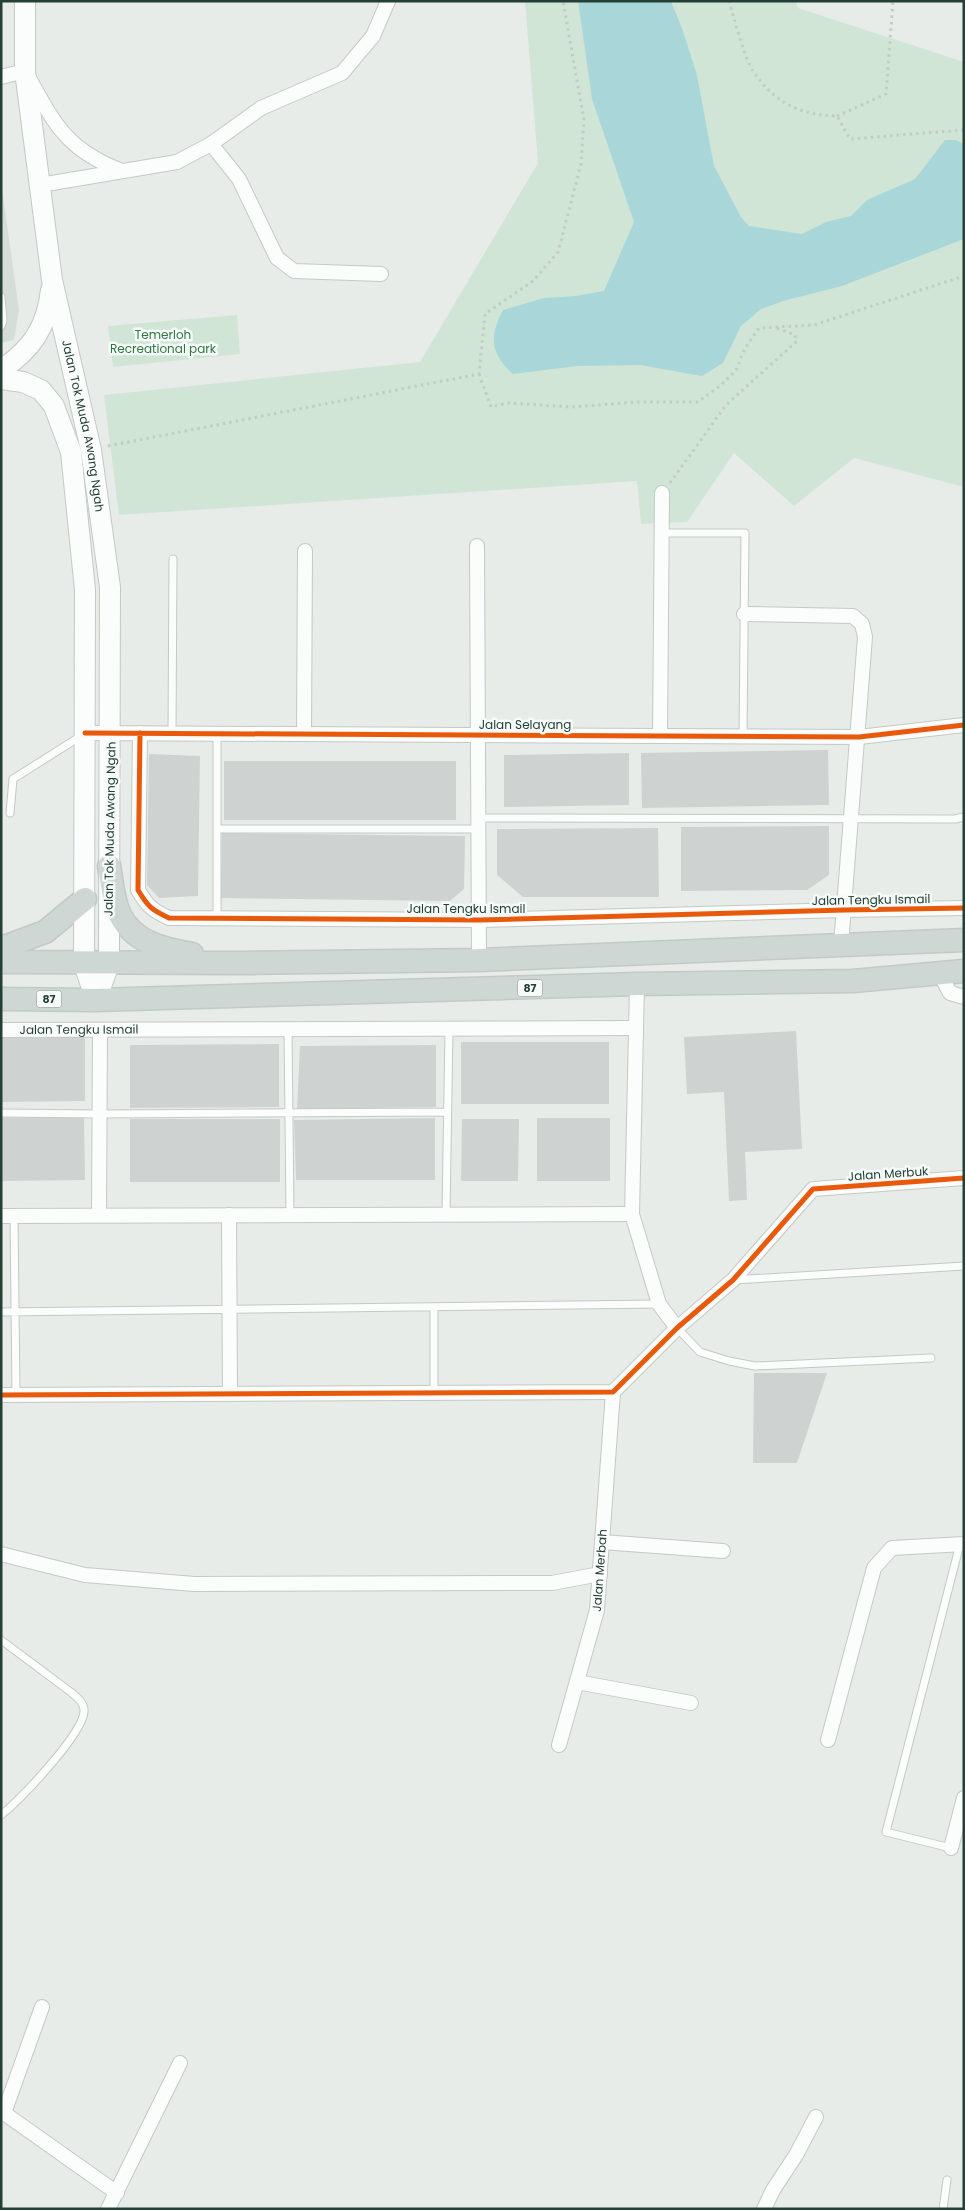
<svg xmlns="http://www.w3.org/2000/svg" width="965" height="2210" font-family="Poppins,sans-serif">
	<rect width="100%" height="100%" fill="#e7ece9"/>
	<!-- built -->
	<path fill="#d5ddd9" d="M1,182L19,310L14,340L1,343Z"/>
	<!-- green -->
	<path fill="#d0e5d5" d="M525,1H796L798,8L964,62V487L854,458L794,506L734,453L687,522L641,524L637,481L119,515L104,395L420,362L538,163Z
		M237,315L240,354L113,367L108,326Z"/>
	<!-- water -->
	<path fill="#a9d7d9" d="M578,1H671L683,31L697,75L714,166L741,217L749,226L802,234L826,222L851,216L867,200L915,179L945,140H956L964,144V239L842,286L783,301L761,309L741,326L723,363L702,376L640,365L578,366L513,374C490,353 489,337 503,310L544,298L576,296L604,291L634,222L592,99Z"/>
	<!-- building -->
	<path fill="#ced3d1" d="M828,750L829,805L642,808L641,753Z
		M629,753V805L504,807V755Z
		M149,754L200,756L198,896L159,898L147,885Z
		M224,761H456V820H224Z
		M829,826V875L807,890L681,891V827Z
		M658,828L659,897H523L497,875V829Z
		M222,833L465,836L464,889L450,901L221,898Z
		M796,1031L802,1149L745,1152L747,1200L729,1201L724,1092L687,1094L684,1037Z
		M85,1037V1101L1,1102V1038Z
		M461,1042H609V1104H461Z
		M279,1044V1107L130,1108V1045Z
		M436,1045V1107L297,1109L300,1046Z
		M84,1117L85,1180L1,1181V1118Z
		M435,1118V1180H296L294,1120Z
		M537,1118H610V1181H537Z
		M130,1119H280V1182H130Z
		M462,1119H519L518,1181H461Z
		M754,1373H827L797,1463H753Z"/>
	<g fill="none" stroke-linecap="round" stroke-linejoin="round">
		<defs>
			<path id="lane" d="M1,297L3,321L1,326
				M662,533H745L743,737
				M172,733L173,559
				M10,813L13,779L81,736
				M479,818C637,817 796,820 955,819L964,817
				M217,829H479
				M217,918V734
				M288,1029L290,1215
				M1,1113L99,1114L447,1112
				M446,1214L449,1029
				M14,1216L16,1395
				M733,1280L964,1266
				M434,1307V1393
				M1,1312L659,1304
				M677,1328L700,1352L729,1361L755,1366L931,1358
				M1,1640L72,1693C78,1698 85,1704 84,1712C82,1735 20,1800 1,1815
				M951,1848L886,1832L960,1544
				M943,2209L947,2180"/>
			<g id="street">
				<path d="M1,77L25,71C54,122 64,149 122,171"/>
				<path d="M211,144L239,179L277,258L294,271L381,274"/>
				<path d="M40,185L177,162L211,144L261,108L342,73L373,36L388,1"/>
				<path d="M477,546L479,960"/>
				<path d="M744,614L853,616L862,624L865,637L841,945"/>
				<path d="M85,733L859,737L964,725"/>
				<path d="M140,733L138,890C148,907 152,910 169,918L479,920L844,910L964,908"/>
				<path d="M304,734L305,551"/>
				<path d="M660,736L662,493"/>
				<path d="M940,974L950,993L964,997"/>
				<path d="M637,984L632,1214L659,1304L677,1328"/>
				<path id="s1" d="M1,1030L636,1028"/>
				<path d="M99,1215L100,1030"/>
				<path d="M229,1215L230,1394"/>
				<path d="M1,1216L632,1214"/>
				<path d="M1,1395L613,1392L677,1328L733,1280L813,1189L964,1178"/>
				<path d="M602,1542L723,1551"/>
				<path d="M1,1554L85,1575L194,1584L552,1583L600,1574"/>
				<path d="M577,1682L691,1703"/>
				<path d="M828,1740L874,1568L892,1548L964,1544"/>
				<path id="s2" d="M559,1745L597,1610L613,1392"/>
				<path d="M951,1848L964,1798"/>
				<path d="M1,2111L117,2193"/>
				<path d="M4,2113L42,2007"/>
				<path d="M108,2209L180,2063"/>
				<path d="M764,2209L773,2190L796,2155L816,2117"/>
			</g>
			<g id="secondary">
				<path id="s3" d="M25,1V71L52,280L91,450L110,587L109,964L96,1000"/>
				<path d="M1,370C32,349 47,327 51,290"/>
				<path d="M1,379L23,382L41,390L54,406L71,452L85,590L84,964L96,1000"/>
			</g>
			<path id="primary" d="M109,866C112,881 113,901 120,915C134,943 164,949 192,954
				M1,948L45,932L85,899
				M1,962L244,963L479,960L964,940
				M1,999L96,1000L637,984L853,981L964,971"/>
		</defs>
		<!-- lane casing -->
		<use href="#lane" stroke="#c4c9c6" stroke-width="9"/>
		<!-- street casing -->
		<use href="#street" stroke="#c4c9c6" stroke-width="16"/>
		<!-- secondary casing -->
		<use href="#secondary" stroke="#c2cac6" stroke-width="22"/>
		<!-- primary casing -->
		<use href="#primary" stroke="#c2cac7" stroke-width="25"/>
		<!-- path -->
		<path stroke="#c3cbc7" stroke-width="3" stroke-dasharray="2.5 4" stroke-linecap="butt" d="M729,1C734,18 745,59 753,71C775,103 799,115 837,116L850,139L964,130
			M837,116L886,94L893,1
			M479,374L491,407L508,403L571,407L636,402H698L721,385L736,370L745,348L759,328L814,325L964,276
			M108,446L479,374L485,314L533,281L558,252L581,164L584,120L563,1
			M670,483L726,405L797,341L795,335L776,328"/>
		<!-- lane -->
		<use href="#lane" stroke="#fbfcfc" stroke-width="7"/>
		<!-- street -->
		<use href="#street" stroke="#fbfcfc" stroke-width="14"/>
		<!-- secondary -->
		<use href="#secondary" stroke="#fbfcfc" stroke-width="20"/>
		<!-- primary -->
		<use href="#primary" stroke="#ced7d4" stroke-width="22"/>
		<defs>
			<path id="cycleway" d="M85,733L859,737L964,725
				M140,733L138,890C148,907 152,910 169,918L479,920L844,910L964,908
				M1,1395L613,1392L677,1328L733,1280L813,1189L964,1178"/>
		</defs>
		<!-- cycleway casing -->
		<use href="#cycleway" stroke="#f6faf8" stroke-width="8"/>
		<!-- cycleway -->
		<use href="#cycleway" stroke="#e8590c" stroke-width="5"/>
	</g>
	<g text-anchor="middle" stroke-width="5" stroke-linejoin="round" paint-order="stroke">
		<!-- shield labels -->
		<g fill="#f6faf8" stroke="#637870" stroke-width="1">
			<rect x="517.5" y="979.5" width="25" height="17" rx="4"/>
			<rect x="36.5" y="990.5" width="25" height="17" rx="4"/>
		</g>
		<g font-size="11" font-weight="bold" fill="#244036">
			<text x="530" y="992">87</text>
			<text x="49" y="1003">87</text>
		</g>
		<!-- park labels -->
		<g font-size="12" fill="#2e7843" stroke="#f6faf8">
			<text x="163" y="339">Temerloh<tspan x="163" dy="14">Recreational park</tspan></text>
		</g>
		<!-- street labels -->
		<g font-size="12" fill="#244036" stroke="#f6faf8">
			<text dy="4" stroke="none"><textPath href="#s3" startOffset="430">Jalan Tok Muda Awang Ngah</textPath></text>
			<text x="525" y="729">Jalan Selayang</text>
			<text transform="translate(110 829) rotate(-89)" y="4">Jalan Tok Muda Awang Ngah</text>
			<text transform="translate(871 900) rotate(-1)" y="4">Jalan Tengku Ismail</text>
			<text x="466" y="913">Jalan Tengku Ismail</text>
			<text dy="4" stroke="none"><textPath href="#s1" startOffset="78">Jalan Tengku Ismail</textPath></text>
			<text transform="translate(888 1174) rotate(-4)" y="4">Jalan Merbuk</text>
			<text dy="4" stroke="none"><textPath href="#s2" startOffset="180">Jalan Merbah</textPath></text>
		</g>
	</g>
	<!-- border -->
	<rect width="965" height="2210" fill="none" stroke="#244036" stroke-width="5"/>
</svg>
